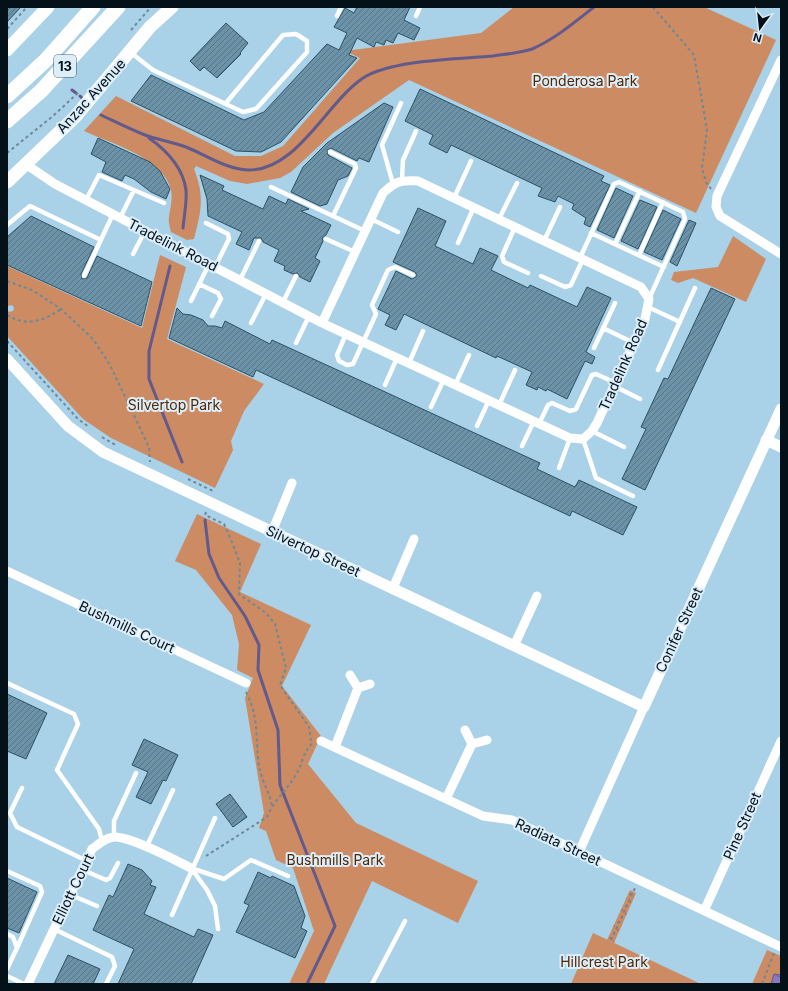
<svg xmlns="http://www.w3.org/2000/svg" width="788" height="991" font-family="Inter,sans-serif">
	<defs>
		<pattern id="grass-dots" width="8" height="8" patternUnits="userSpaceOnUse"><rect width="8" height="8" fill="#cc8b62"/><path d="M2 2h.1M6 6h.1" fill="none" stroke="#a37050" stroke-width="1.8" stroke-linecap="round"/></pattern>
		<pattern id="water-waves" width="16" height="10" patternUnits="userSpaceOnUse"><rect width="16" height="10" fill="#897abe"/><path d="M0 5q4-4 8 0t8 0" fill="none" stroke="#6e639a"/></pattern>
		<pattern id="building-hatch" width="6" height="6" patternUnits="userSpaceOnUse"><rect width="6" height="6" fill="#6c92a7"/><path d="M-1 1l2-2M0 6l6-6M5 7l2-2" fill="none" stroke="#577687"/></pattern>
	</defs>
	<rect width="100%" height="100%" fill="#a9d1e7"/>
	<!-- grass -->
	<path fill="url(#grass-dots)" d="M630,890L636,893L614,943L607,940Z"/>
	<!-- park -->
	<path fill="#cc8b62" d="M514,7H704L776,40L696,213L409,80L333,133L291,172L280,178L247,184L230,181L196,166L194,169C205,196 201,212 194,239L187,240L171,232C170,227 168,222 169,217C170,208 173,199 171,190C164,158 110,143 84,131L116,96L235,156H261L283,146L360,58L345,51L481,33Z
		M733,236L766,259L746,302L693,278L678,283L671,280L674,272L718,267Z
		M160,255L186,267L167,339L264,384L244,411L231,441L233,450L215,488L111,438L83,419L7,336V310L9,312L13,311L14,308L12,305L8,306L7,308V266L142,328Z
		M197,514L261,544L240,592L311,625L282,686L321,736L308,764L356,823L478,881L458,923L372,881L324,984H289L314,931L293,868L276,860L266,831L259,828L264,813L245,698L253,678L237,670L239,644L232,615L196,570L175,561Z
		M593,933L701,984H571Z
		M767,950L781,956V984H752Z"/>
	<!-- water -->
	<path fill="url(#water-waves)" stroke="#615a8c" d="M774,974L781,975V984H771Z"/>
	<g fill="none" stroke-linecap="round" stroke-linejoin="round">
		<!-- stream -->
		<path stroke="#615a8c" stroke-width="3" d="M72,90L76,93
			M80,96L83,99
			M101,115C116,122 130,129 145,135C158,140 173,142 186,147C206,155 226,169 248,170C297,171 326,103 363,78C391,60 458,59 493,56C506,54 520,53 532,49C555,39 575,22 594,7
			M149,138C166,150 183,168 186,190C187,202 184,217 183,228
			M170,266L149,351V379L182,462
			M205,520L209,554L219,578L245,616L259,645L258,670L278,730L280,785L335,926L307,984"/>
	</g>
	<!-- building -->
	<path fill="url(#building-hatch)" stroke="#2d5164" d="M7,7H21L7,22Z
		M357,7H410L404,20L420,28L414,40L398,33L393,43L386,40L384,45L376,42L374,47L357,38L349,55L357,58L281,142L261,152L236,151L131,101L151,75L244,120L264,112L327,44L339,50L347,33L334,27L345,8L354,13Z
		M226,23L248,43L240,53L241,54L217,78L204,67L200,71L190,61Z
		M420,89L604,176L601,181L610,185L590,227L584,224L586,218L572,209L574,204L558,196L555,202L538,196L542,188L451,145L447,153L429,144L433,135L405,121Z
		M384,103L393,107L369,162L359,158L357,161L331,148L327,150L328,155L352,168L348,176L338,180L327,204L320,206L291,192L303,167L327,143Z
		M98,138L150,162L160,171L170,189L166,199L151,192L134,179L125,175L122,181L102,172L106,162L91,154Z
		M200,175L224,186L222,190L263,209L269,196L286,204L288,199L309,209L301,211L331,225L326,235L322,238L323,241L315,258L320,261L310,282L300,277L297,273L293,274L284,270L285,266L274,261L279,250L263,242L261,238H254L249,250L236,244L242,232L208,216L207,199Z
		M616,188L633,196L614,238L597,230Z
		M640,200L657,207L638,249L621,241Z
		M418,208L446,221L435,246L473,264L480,248L498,256L491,270L528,288L530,285L577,307L587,287L611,298L586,352L595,357L592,364L585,361L567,399L547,389L546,391L538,387L537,390L526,385L532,372L497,356L496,358L404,314L396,330L385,325L390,315L378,309L396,271L412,279L417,276L415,272L393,262Z
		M663,210L681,219L662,260L644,252Z
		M31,216L94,247L81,274L82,279L87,278L97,256L152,282L141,326L7,265V237Z
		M689,220L696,223L677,266L670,262Z
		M711,288L735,299L645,490L622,479L646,429L641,427L664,378L668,379Z
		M177,308L183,314L191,315L203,320L208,326H215L222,328L225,321L270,344L272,340L540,463L537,469L575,487L579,480L637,507L623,535L572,511L570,516L256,370L253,377L169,338Z
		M7,694L47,713L26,759L7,751Z
		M144,739L178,755L166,781L163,780L151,804L136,797L148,772L132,765Z
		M230,794L247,817L233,827L216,804Z
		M128,864L142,870L152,881L150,885L156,887L144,914L194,937L198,929L213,935L191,984H118L134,949L93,930L109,895L113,897Z
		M258,872L271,878L272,876L294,886L305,916L301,928L307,931L295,958L236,932L249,905L244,903Z
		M7,878L37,892L19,933L7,928Z
		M68,955L100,969L93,984H54Z"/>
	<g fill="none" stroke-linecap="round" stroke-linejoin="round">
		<!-- path -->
		<path stroke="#6b8999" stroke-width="2" stroke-dasharray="3 3" stroke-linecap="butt" d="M653,7L694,55L707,130L702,168L706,182L711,189
			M7,29L27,7
			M131,30L151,7
			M7,153L53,116L79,92
			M7,281L32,290L61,309L93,339L110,365L149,447L150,462
			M7,315C26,327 44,321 61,309
			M7,341L78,419L89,427
			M102,437L117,446
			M188,479L213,491V492
			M206,512L205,515L224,524L232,542L240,563L239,594L266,613L275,624L286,668L280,685L309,727L311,741
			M246,692C263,724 252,751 263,780C267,791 270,794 272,807
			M206,856L267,817C274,800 288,789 297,773C302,764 304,750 313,743
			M611,940L635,888
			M762,984L774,953"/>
		<!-- service -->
		<path stroke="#fff" stroke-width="4.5" d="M337,16L341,7
			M416,16L420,7
			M130,52L153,70L243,112L256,109L307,52V41L296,34L283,35L226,103
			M330,152L355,164L356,168L333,216
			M402,180L403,160L416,131
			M393,184L382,145L401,103
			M271,187L365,231
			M454,198L471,161
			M86,200L99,175L164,203
			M120,218L134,190
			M371,219L398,232
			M499,219L517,183
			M206,223L228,234L229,239L215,267
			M7,225L30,206L101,240
			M515,227L502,256L504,262L528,273
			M591,233L664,267
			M326,239L355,252
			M544,241L560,207
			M458,243L474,207
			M615,244L640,191
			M133,254L145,231
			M639,255L663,202
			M580,258L614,184L619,182L683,212L685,219L649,299
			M84,276L113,214
			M541,276L565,287L571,285L583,259
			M240,280L259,241
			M199,284L218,293L221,299L212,316
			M191,301L209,264
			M283,302L296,276
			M648,307L680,322
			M251,323L266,294
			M603,328L634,343
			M346,334L337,355L339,361L347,365L353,364L376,314L372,305L388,270L395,267L413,275
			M296,343L309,316
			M594,348L615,303
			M409,363L423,331
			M658,370L695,288
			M385,385L397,358
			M455,385L469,355
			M614,386L640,399
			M499,405L515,370
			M431,407L444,379
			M539,424L548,405L552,403L570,411L576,409L592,375L596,374L616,383
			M477,426L489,400
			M592,431L624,447
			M583,439L596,478L633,496
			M522,446L534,421
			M559,468L570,438
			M7,683L74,714L78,724L57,770L99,829L102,841
			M22,788L10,813L17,827L87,861
			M114,837V821L136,773
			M146,848L173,790
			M191,868L224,879L251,860L288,876
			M191,868L207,890L215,906L218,929
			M83,870L106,880L110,878L118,863
			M7,871L40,886L42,892L17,948
			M71,895L97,906
			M172,915L215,818
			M54,929L112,957L115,966L106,984
			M7,934L13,937L17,948L7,969
			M7,976L24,984
			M372,984L405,921"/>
		<!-- minor -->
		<path stroke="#fff" stroke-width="9" d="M781,60L717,196L716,207L720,216L781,254
			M27,165L55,184L322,323L570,438L583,439L592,431L597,423L645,319L649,299L641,287L418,181C400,180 396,181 383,193L322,323
			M272,532L292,483
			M7,571L246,683
			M393,588L414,539
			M514,646L537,596
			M350,675L358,688L370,684
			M465,730L472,744L487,740
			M321,741L483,816L512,820L781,947
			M335,747L358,688
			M446,799L472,744
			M579,852L644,707
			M704,911L781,741
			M28,984L92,849C99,844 105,838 114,837C130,836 175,860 191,868"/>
		<!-- tertiary -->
		<path stroke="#fff" stroke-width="11" d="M7,359L68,426L103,452L644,707L781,409
			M766,440L781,447"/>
		<!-- secondary -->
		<path stroke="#fff" stroke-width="13" d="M7,50L48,7
			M7,182L75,117L150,27L172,7"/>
		<!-- trunk -->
		<path stroke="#fff" stroke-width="15" d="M7,96L46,60L93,7
			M7,121L41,91L118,7"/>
	</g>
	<g text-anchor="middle" stroke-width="4" stroke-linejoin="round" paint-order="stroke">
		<!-- shield labels -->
		<rect fill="#dbeefa" stroke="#44535c" stroke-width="1" x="54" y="55" width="22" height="22" rx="3"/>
		<g font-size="13" font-weight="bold" fill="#041119">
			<text x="65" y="71">13</text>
		</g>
		<!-- park labels -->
		<g font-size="14" fill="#522603" stroke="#dbeefa">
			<text x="585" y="86">Ponderosa Park</text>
			<text x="174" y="410">Silvertop Park</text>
			<text x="335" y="865">Bushmills Park</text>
			<text x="604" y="967">Hillcrest Park</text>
		</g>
		<!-- street labels -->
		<g font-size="14" fill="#041119" stroke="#dbeefa">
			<text transform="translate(91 96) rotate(-48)" y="5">Anzac Avenue</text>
			<text transform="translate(173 245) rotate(27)" y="5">Tradelink Road</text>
			<text transform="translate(623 365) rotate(-66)" y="5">Tradelink Road</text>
			<text transform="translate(313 551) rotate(25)" y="5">Silvertop Street</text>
			<text transform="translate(127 627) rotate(25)" y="5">Bushmills Court</text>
			<text transform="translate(679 630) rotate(-65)" y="5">Conifer Street</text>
			<text transform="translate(742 826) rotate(-66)" y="5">Pine Street</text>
			<text transform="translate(558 842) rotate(25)" y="5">Radiata Street</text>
			<text transform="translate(73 889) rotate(-64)" y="5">Elliott Court</text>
		</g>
	</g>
	<!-- border -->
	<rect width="788" height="991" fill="none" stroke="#041119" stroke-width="16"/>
	<!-- north arrow -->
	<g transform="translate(760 28) rotate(195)" stroke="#dbeefa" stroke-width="3" paint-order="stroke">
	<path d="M0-3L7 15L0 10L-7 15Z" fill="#041119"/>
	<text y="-6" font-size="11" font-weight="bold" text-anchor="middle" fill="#041119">N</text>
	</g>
</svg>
